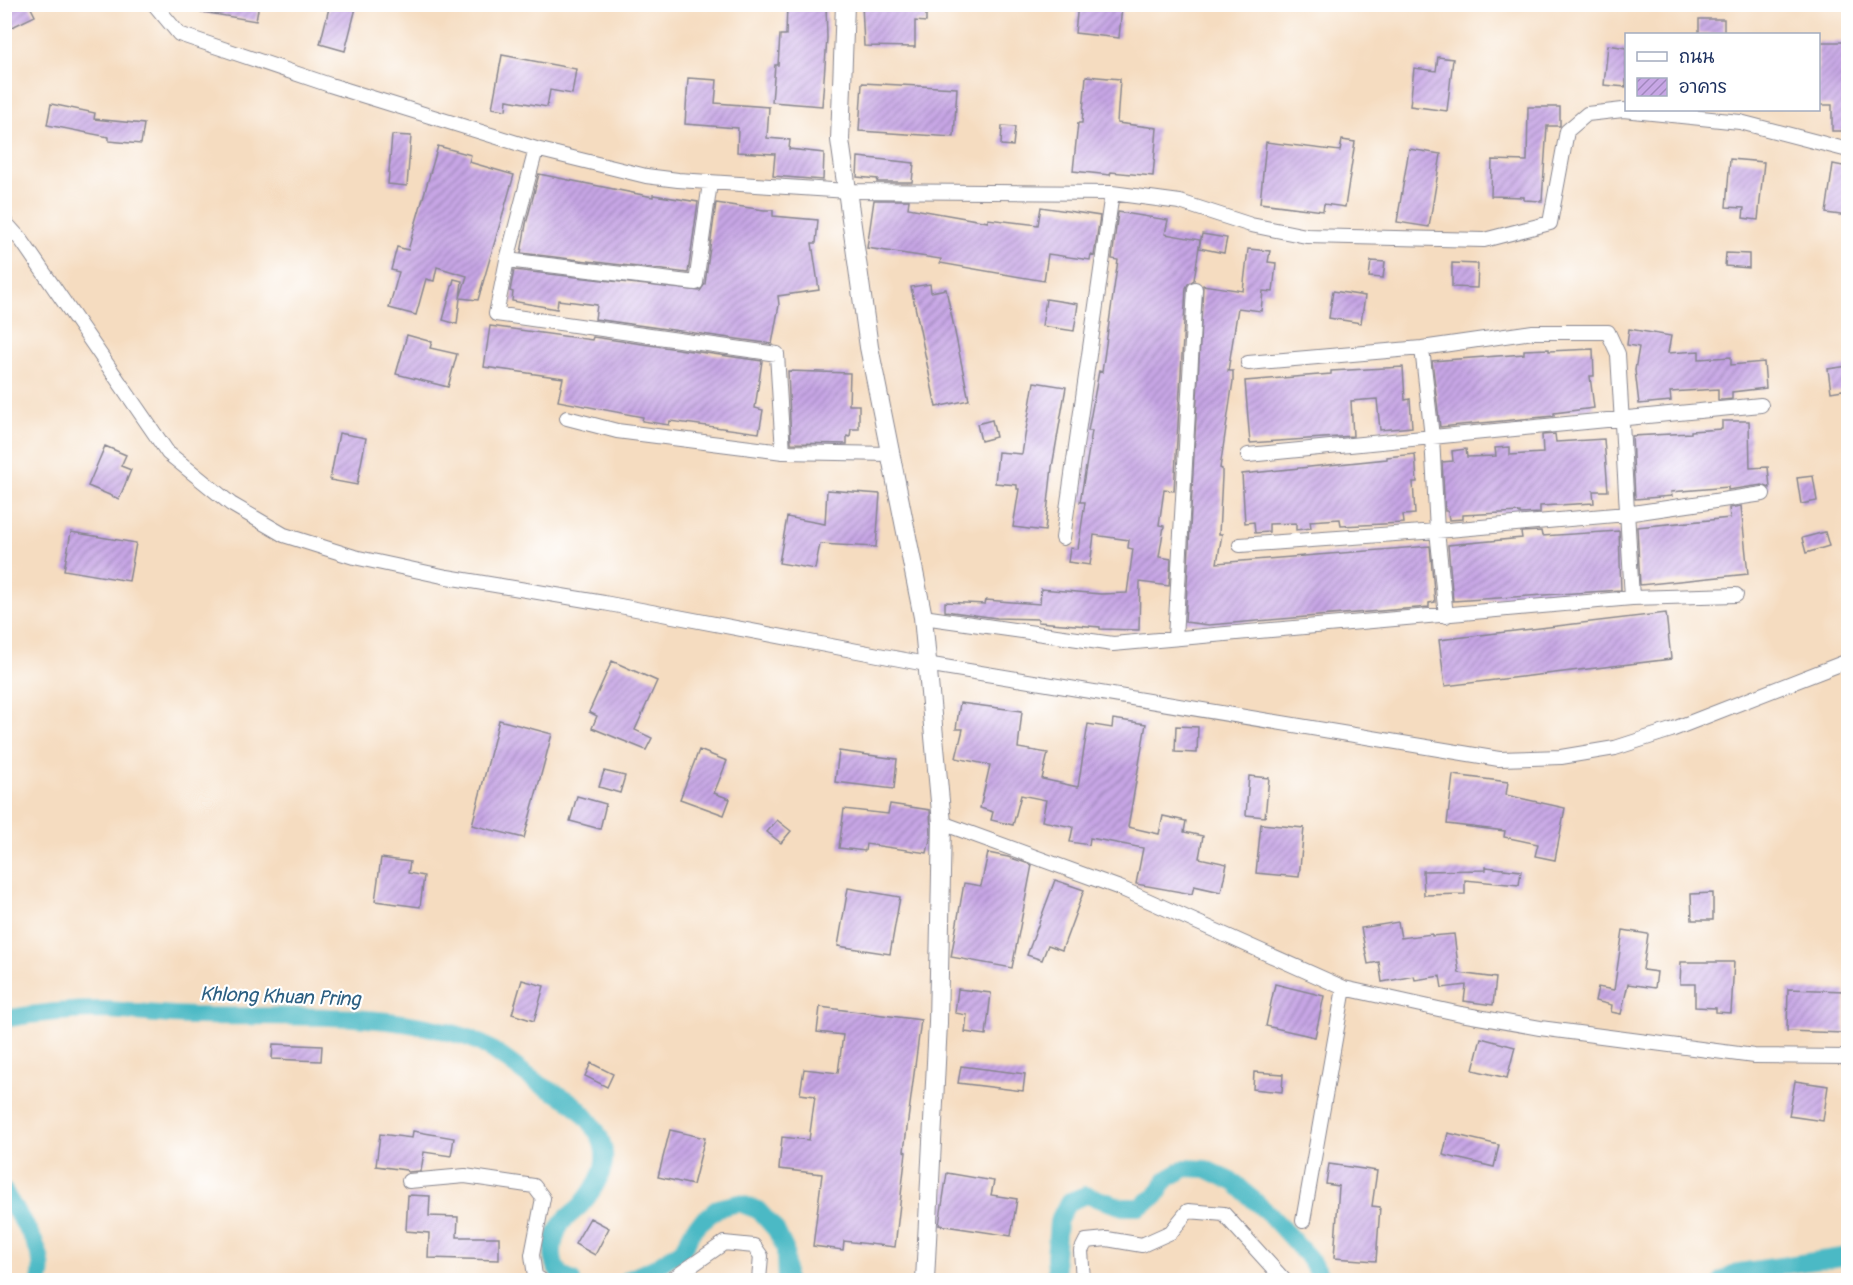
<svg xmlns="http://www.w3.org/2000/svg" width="1853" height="1285" font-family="Pangolin,'Playpen Sans Thai',sans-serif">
	<defs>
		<pattern id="building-hatch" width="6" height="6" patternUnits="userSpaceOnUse" patternTransform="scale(1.5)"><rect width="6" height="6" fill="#c7a6e5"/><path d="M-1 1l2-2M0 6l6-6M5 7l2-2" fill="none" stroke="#a188bd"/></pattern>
	</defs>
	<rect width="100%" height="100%" fill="#fff"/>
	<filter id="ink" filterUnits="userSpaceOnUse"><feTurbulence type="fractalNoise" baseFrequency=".0167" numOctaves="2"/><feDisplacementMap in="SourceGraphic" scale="12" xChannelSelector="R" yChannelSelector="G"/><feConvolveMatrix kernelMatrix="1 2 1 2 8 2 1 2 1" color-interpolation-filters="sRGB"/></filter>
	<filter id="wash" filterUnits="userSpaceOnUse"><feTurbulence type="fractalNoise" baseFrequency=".008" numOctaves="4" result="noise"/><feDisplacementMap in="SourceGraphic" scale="24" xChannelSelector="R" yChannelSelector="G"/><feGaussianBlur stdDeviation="1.35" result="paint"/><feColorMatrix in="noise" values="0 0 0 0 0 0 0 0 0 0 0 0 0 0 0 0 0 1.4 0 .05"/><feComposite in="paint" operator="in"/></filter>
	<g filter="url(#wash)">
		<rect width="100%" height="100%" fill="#f5dcc0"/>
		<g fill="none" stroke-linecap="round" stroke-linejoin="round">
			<!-- canal -->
			<path stroke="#4bb9c5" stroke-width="18" d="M4,1019C37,1013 71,1010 104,1010C136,1011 167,1016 199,1016C287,1018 381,1010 466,1037C489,1044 517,1069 538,1083C551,1092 570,1098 580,1110C613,1144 611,1169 582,1204C576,1211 567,1216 562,1223C550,1240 547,1274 572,1280
				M4,1191C17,1217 49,1250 40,1280
				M627,1280L654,1268L683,1249L695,1227L718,1208L739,1203L758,1210L776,1230L785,1249L786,1280
				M1057,1280L1055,1257L1058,1222L1068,1202L1086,1195L1123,1207H1139L1156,1196L1167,1179L1186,1168L1206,1169L1235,1183L1270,1215L1309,1258L1323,1280
				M1723,1280L1739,1272L1848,1256"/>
		</g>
		<g id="blocks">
			<!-- building -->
			<path fill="url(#building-hatch)" d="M4,4H29L35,16L4,31Z
				M202,4H259L256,21L201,12Z
				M330,4H357L345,51L320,44Z
				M787,4H826L827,38L822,106L772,102L775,65H778L780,35H786Z
				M862,4H926V22L915,21V47L864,46Z
				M1078,4L1122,6L1119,38L1075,33Z
				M1699,19H1724V34H1699Z
				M1818,42H1848V131H1832V105H1818Z
				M1608,45L1626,48V87L1604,85Z
				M502,55L576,69L572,94L550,90L547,107L507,100L506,110L492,108Z
				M1438,57L1453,59L1447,111L1410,106L1414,68L1436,71Z
				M1086,76L1120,79L1117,123L1157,128L1153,176L1111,172L1110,175L1073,171L1078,123H1082Z
				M688,78L717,80L715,103L769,107L767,138L790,140L789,149L824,153L823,180L773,176L775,154L737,152L738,128L685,124Z
				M862,83L957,88L954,137L859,131Z
				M51,104L95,113L94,119L144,124L141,144L109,141V137L47,125Z
				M1528,107H1560V126H1547L1542,201L1524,200V197L1491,196L1492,160L1527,161Z
				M1002,126L1015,127L1013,146L1001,145Z
				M392,135L411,136L407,186L388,184Z
				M1342,140L1355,142L1345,207L1324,204L1323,211L1260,203L1266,142L1340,151Z
				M438,146L471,155L469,162L514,175L478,300L460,298L467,276L437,267L434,281L426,279L416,315L389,308L399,272L391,270L397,247L408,250Z
				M1409,149L1441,154L1429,227L1397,222Z
				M858,157L914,163L912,182H877L878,179L857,177Z
				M1730,159L1764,162L1758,220L1743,218L1744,208L1726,207Z
				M1833,164L1848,167V216L1826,213Z
				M539,174L653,197V195L698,202L688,273L521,253L526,224Z
				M874,200H909L908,208L988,222V219L1038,225L1041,207L1100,216L1094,256L1091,255L1090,260L1048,254L1044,281L940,263L941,259L867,248Z
				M716,203L764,210H773V216L818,220L816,243H812L819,290L778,296L779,305L772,344L595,319L597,305L558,300L557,309L512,301L513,292L510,291L514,270L700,291L705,284Z
				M1118,212L1168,220L1165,234L1200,240L1194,280L1188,284L1186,288L1174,491L1164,490L1159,525L1164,526L1159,557L1171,559L1169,586L1140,582L1139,630L1100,629V627L1038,622V619L997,618L945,611V602L985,604L986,600L1040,604L1041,589L1101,594L1127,593L1133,549L1128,548L1129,540L1094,535L1090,565L1068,562L1070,548L1078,549L1085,502H1080L1092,431H1088L1099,371L1102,372L1118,260L1112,259Z
				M1202,234L1227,238L1224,253L1199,248Z
				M1248,249L1270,251L1268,262L1276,263L1273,292L1263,291L1261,311L1238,308L1228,371H1233V381L1220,468L1222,469V476L1219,534H1222L1217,563L1430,546L1435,602L1429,603V607L1209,625L1185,622L1203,285L1243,291Z
				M1726,253L1749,254V268L1725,266Z
				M1371,261L1385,262L1383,278L1369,277Z
				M1452,263L1478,264L1477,288L1452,287Z
				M454,279L462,281L457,324L443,320Z
				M930,284L931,292L946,289L969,400L936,407L911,287Z
				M1333,291L1365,296L1361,323L1329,318Z
				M1046,299L1078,304L1074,331L1042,326Z
				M490,326L592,340L593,337L762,361L755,408L763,410L759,433L670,421L669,425L642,421L643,417L558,401L563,378L484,367Z
				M1629,329L1671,336L1668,353L1699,351V359L1731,357V365L1764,362L1766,388L1732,392V399L1723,400H1718V389L1670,392L1671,401L1639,404L1635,370L1639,347L1627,345Z
				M407,335L432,342L430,348L457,354L448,387L396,374Z
				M1549,349V351L1593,349L1594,376H1590L1594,408L1554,413V416L1440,427L1432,361L1524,354V350Z
				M1848,366V389L1831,392L1828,369Z
				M1403,367L1405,400L1410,399L1412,427L1380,430L1377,399L1351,401L1353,436L1250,443L1245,381L1331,374V371Z
				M788,371L850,373L849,405H859V429H851L850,437L847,436V444L791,443Z
				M1034,382L1066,387L1052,467L1045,531L1013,527L1019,489H1017V485L995,483L998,452L1022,454Z
				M992,420L996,437L981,441L977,424Z
				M1722,421H1749L1750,468L1768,467L1770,488L1762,485L1728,490V487L1671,492L1672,496L1635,499L1632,436L1691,433V431L1722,429Z
				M339,433L366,438L357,485L330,480Z
				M1555,434L1556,442L1604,439L1608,491H1593L1594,503L1540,506V513L1520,514V512L1463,515V519L1449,520L1448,511H1445L1442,462L1453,461L1452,451L1466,449L1467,457L1496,456L1495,448L1510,447V455L1543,453L1542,435Z
				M105,446L126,455L121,466L131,470L119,499L88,486Z
				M1415,454L1417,482H1413L1415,514L1403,515L1404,523L1341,526L1340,519L1310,521L1311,528L1296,530V523L1269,524V532L1255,533L1254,522L1245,523L1242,474L1387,459V457Z
				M1813,476L1817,501L1801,504L1797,478Z
				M827,490L880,494L876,547L820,544L815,569L779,563L787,517L825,524Z
				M1741,506L1748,574L1640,585L1637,527L1730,518L1729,508Z
				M1541,531L1542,536L1619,531L1621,590L1453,601L1448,545L1522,538L1521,532Z
				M71,532L136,543L129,581L64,570Z
				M1825,532L1829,546L1806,553L1802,538Z
				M1666,613L1671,659L1445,686L1439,640Z
				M612,661L657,681L635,730L652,738L646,750L592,728L597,716L589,712Z
				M960,703L1022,711L1018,748L1048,753L1042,779L1078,787L1088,724L1112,728L1113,719L1146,724L1128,827L1159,834L1163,816L1186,821L1184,832L1203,836L1199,858L1227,864L1221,892L1194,886L1192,894L1136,884L1143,848L1090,838L1089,845L1070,842L1073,827L1042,821L1046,800L1021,795L1013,825L991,820L993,812L980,808L990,765L956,758L963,729H956Z
				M499,720L552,734L524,838L472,825Z
				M1176,726L1198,727L1197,753L1175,752Z
				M699,750L727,761L714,793L730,799L724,815L680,799Z
				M839,751L897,759L894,789L835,782Z
				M604,771L625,776L620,793L599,787Z
				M1453,775L1508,782L1506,795L1565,808L1555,860L1535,856L1538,844L1504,837L1505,831L1447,824Z
				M1249,776L1269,778L1265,817L1246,815Z
				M577,796L606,804L600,829L570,821Z
				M890,804L930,810L931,835L927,853L866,844L865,851L839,848L844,809L888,814Z
				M777,820L791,831L781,843L767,832Z
				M1261,824L1304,828L1299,877L1256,873Z
				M988,853L1008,857L1032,865L1012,968L951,957L964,883L981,886Z
				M381,858L410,862L408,873L424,876L420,907L375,901Z
				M1486,867L1521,871L1519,885L1465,880V894L1424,895L1423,871L1486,870Z
				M1055,880L1084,890L1062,950L1048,945L1042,960L1027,955Z
				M848,888L900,897L890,954L838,946Z
				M1713,893V920H1692L1691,894Z
				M1398,922L1401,938L1432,934V936L1454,934L1459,973L1496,978L1493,1005L1464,1001L1466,985L1442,988L1440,976L1415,980L1414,976L1382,982L1379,962L1368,964L1361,928Z
				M1623,930L1648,934L1643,970L1657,972L1655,988L1628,984L1621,1014L1611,1012L1612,1005L1595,1001L1598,987L1614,990Z
				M1681,962H1734L1731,1013L1716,1012V1008L1695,1007V984H1680Z
				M522,980L544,986L534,1021L512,1014Z
				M1275,984L1324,996L1315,1037L1266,1026Z
				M958,989L991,993L986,1035L965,1032L967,1015L955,1013Z
				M1788,989L1845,991L1844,1033L1787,1031Z
				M820,1007L921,1020L904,1151L906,1152L895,1247L844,1241L843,1250L813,1246L822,1174L779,1169L782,1137L809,1140L815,1096L800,1094L804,1069L838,1073L843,1035L817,1032Z
				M1481,1038L1515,1047L1507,1078L1473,1070Z
				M273,1044L322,1046L321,1061L272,1059Z
				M591,1063L613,1074L607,1087L585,1076Z
				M961,1066L1025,1074L1023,1091L958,1083Z
				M1254,1072L1283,1074L1282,1092L1253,1089Z
				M1795,1081L1828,1086L1823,1121L1789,1116Z
				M670,1130L705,1138L693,1185L658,1177Z
				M413,1131L454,1138L451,1156L424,1152L421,1171L408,1172L406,1170L376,1166L380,1134L412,1138Z
				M1448,1133L1499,1145L1494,1167L1443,1155Z
				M1329,1164L1377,1171L1372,1206L1380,1207L1376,1261L1334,1258L1339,1186L1326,1184Z
				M947,1173L994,1181L991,1195L1017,1199L1011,1236L939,1225Z
				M408,1195L430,1196L429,1216L458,1217L457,1237H499V1260L428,1258L429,1233L406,1231Z
				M590,1218L609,1228L595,1255L575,1244Z"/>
		</g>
	</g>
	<g filter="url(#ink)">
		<use href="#blocks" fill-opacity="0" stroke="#88868f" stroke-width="1.5"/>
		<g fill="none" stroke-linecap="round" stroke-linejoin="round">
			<defs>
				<path id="minor" d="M154,4L179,34L330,85L536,149L646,176L678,180L848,191L1112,193L1180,202L1251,225L1306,236L1484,240L1550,223L1567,131L1587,114L1623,110L1740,122L1848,150
					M536,149L507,260L496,314L777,354L783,452
					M4,221L22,241L168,453L231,504L284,535L354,557L447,577L604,603L926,664L1499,759L1561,757L1615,748L1671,730L1848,661
					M507,260L696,283L710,183
					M1422,348L1432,437L1437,531L1446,616
					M1248,363L1422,348L1533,332H1608L1618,354L1632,598
					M567,418L617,431L783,452L891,454
					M1248,455L1761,405
					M1063,538L1112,193
					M1240,545L1437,531L1626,514L1763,494
					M923,617L1113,644L1632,598L1736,595
					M1175,638L1195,289
					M942,823L1120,888L1344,988L1461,1014L1540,1028L1754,1056L1848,1057
					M409,1181L465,1176L534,1186L543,1198L532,1255L535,1276L541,1280
					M1303,1221L1344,988
					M671,1280L724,1243L754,1246L761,1256L759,1280
					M1083,1280L1081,1251L1086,1241L1107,1239L1142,1245L1171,1232L1188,1211L1224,1214L1284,1280"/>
				<path id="tertiary" d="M845,4L840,140L869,347L923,617L942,823L938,1023L925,1280"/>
			</defs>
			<!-- minor casing -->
			<use href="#minor" stroke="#88868f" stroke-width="16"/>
			<!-- tertiary casing -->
			<use href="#tertiary" stroke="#88868f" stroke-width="20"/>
			<!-- minor -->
			<use href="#minor" stroke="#fff" stroke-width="14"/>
			<!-- tertiary -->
			<use href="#tertiary" stroke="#fff" stroke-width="18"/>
		</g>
	</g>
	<g text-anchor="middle" stroke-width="4.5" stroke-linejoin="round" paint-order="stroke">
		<!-- water labels -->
		<g font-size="20" font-style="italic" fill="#2c5f82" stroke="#fff">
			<text transform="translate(280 996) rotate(2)" y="7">Khlong Khuan Pring</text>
		</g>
	</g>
	<!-- margin -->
	<rect width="1853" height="1285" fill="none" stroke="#fff" stroke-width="24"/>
	<!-- legend -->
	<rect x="1625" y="33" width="195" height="78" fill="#ffffff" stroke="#a4acbf" stroke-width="1.5"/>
	<rect x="1637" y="52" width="30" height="9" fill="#ffffff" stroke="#a4acbf" stroke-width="1.5"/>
	<text x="1679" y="63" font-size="18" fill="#1b2f5e">ถนน</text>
	<rect x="1637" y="78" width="30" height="18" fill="url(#building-hatch)" stroke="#a4acbf" stroke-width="1.5"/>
	<text x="1679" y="93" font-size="18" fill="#1b2f5e">อาคาร</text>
</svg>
